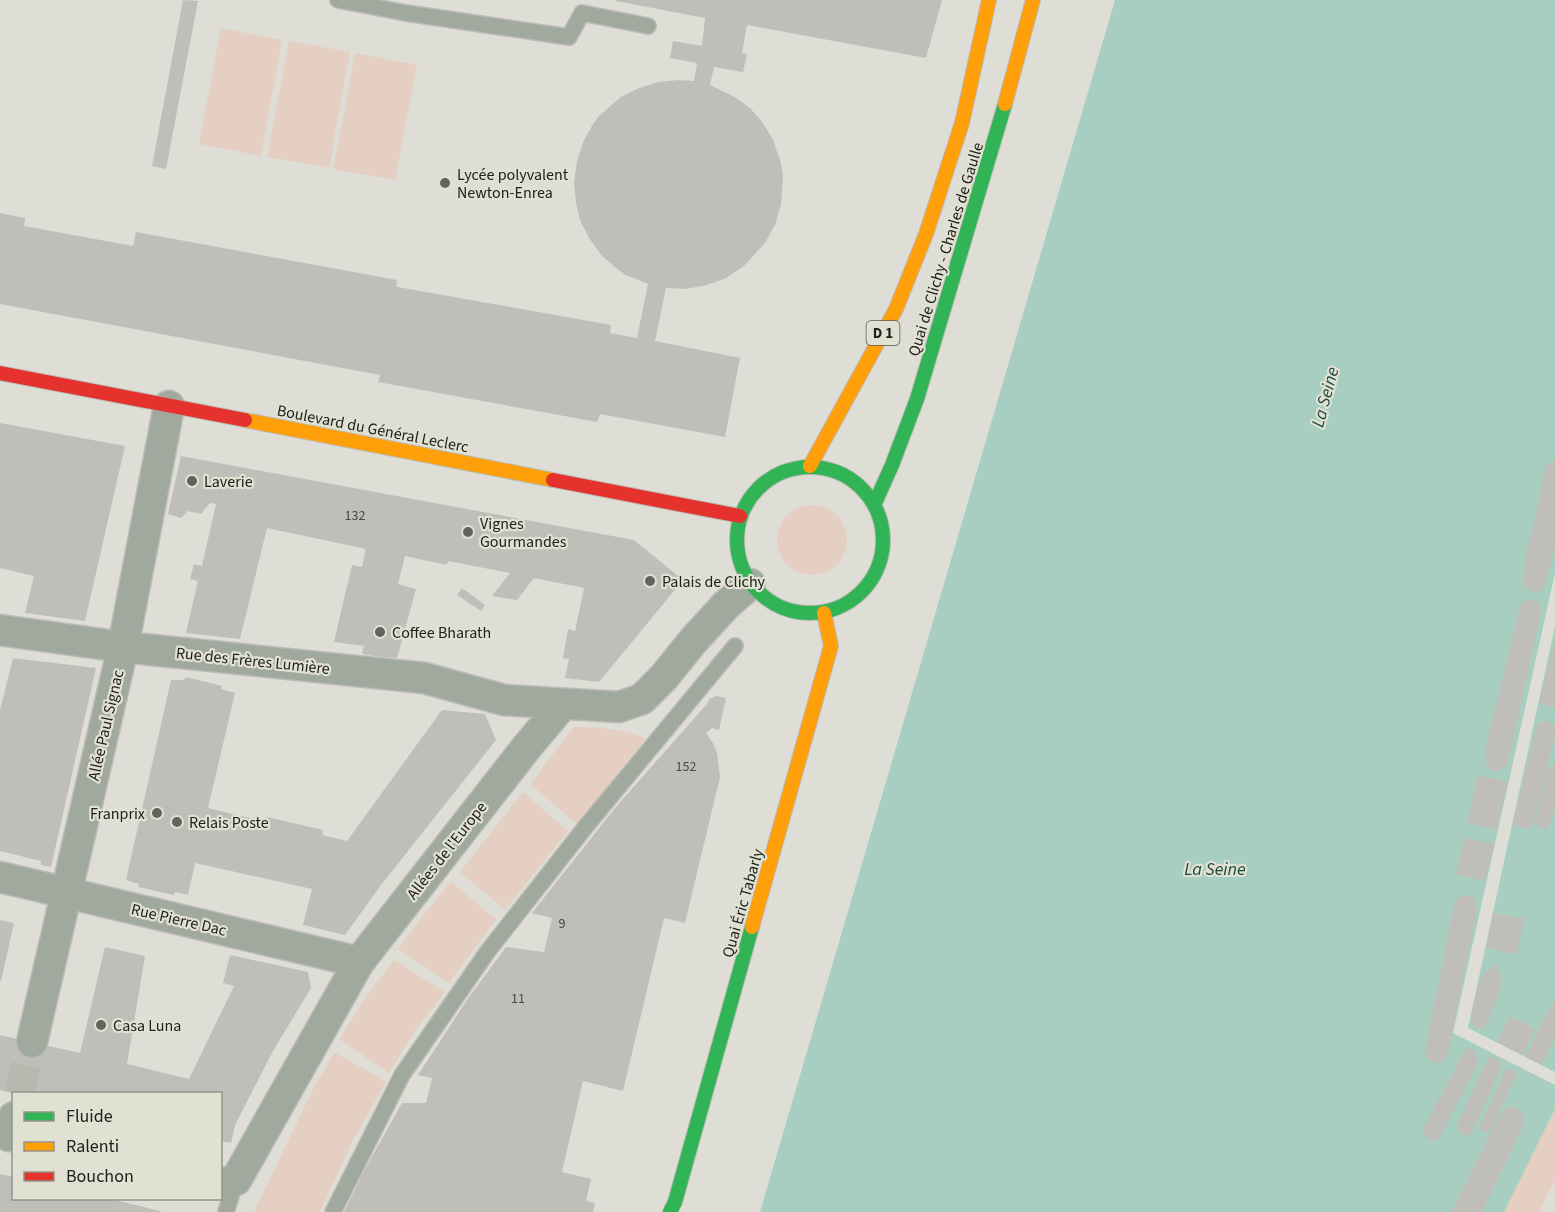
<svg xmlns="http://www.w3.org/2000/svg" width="1555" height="1212" font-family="'Source Sans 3',sans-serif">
	<rect width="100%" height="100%" fill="#deded6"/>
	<!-- green -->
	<path fill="#e5cfc2" d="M221,28L282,40L261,156L199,144Z
		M289,41L350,52L329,168L267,157Z
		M355,53L417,65L395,180L333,169Z
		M777 540a35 35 0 1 1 70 0a35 35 0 1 1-70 0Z
		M574,727C602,727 619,729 646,738L577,824L530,784Z
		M523,792L568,831L505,910L460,872Z
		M451,882L496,919L449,983L398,949L429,908Z
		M394,960L445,992L414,1032L389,1073L339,1039L368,994Z
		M335,1052L386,1082L351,1144L320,1212H254L314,1087Z
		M1555,1109V1180L1539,1212H1504Z"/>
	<!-- water -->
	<path fill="#a7cec0" d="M1115,0H1555V1109L1504,1212H760Z"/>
	<!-- pier -->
	<path fill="#deded6" d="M1555,573V626L1468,1028L1555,1072V1085L1453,1033Z"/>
	<!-- building -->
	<path fill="#c0beb8" d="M183,0L198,1L166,169L152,166Z
		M616,0H942L926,58L747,25L742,53L747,54L743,72L714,67L710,85L735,97L750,108L763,123L773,140L781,163L783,177L781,204L775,225L765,243L744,266L726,278L707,285L686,289L666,288L655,341L740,358L725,437L600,414L597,422L378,382L380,375L0,304V213L25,218L24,226L133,246L136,232L397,280L396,286L398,287L611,325L610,333L637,338L648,284L626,275L616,268L602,256L589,238L580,220L576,203L574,183L577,161L583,142L593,124L599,116L621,97L639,88L659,82L678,80L694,81L697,63L670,58L673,41L702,46L705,18L616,1Z
		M0,423L125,446L85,621L25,613L34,576L0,568Z
		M181,456L634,540L683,580L599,682L565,678L569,659L563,658L568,629L575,631L584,588L534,578L517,600L492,596L510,573L448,561L447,565L405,556L398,584L416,589L397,658L374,656L362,654L364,646L334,642L352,565L362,567L366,549L267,528L240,639L186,633L198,581L190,579L194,564L202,566L216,504L210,503L201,514L188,511L181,518L168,514Z
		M1555,460V547L1550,568L1542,591L1533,592L1523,587L1525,561L1546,466L1551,461Z
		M462,588L485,605L481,611L457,595Z
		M1533,599L1539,604L1541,611L1535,641L1510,755L1506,766L1501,770L1494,771L1489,768L1486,763L1485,749L1520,606L1524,600Z
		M1554,642H1555V707L1542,704L1540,699Z
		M13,658L96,668L51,867L41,865V861L0,851V710Z
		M186,677L222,686L221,689L235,693L208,808L266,822L267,817L323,830L322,835L347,841L442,710L485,714L496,740L381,885L345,935L303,925L312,889L195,863L188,895L175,892L174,895L138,887L139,884L126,880L171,680H184Z
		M716,696L726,698L719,730L712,728L706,733L713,743L717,753L720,777L685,923L664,918L623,1091L583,1081L562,1172L591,1179L586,1201L595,1203L593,1212H344L365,1169L402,1103H426L432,1078L418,1075L469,997L506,947L544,952L552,918L532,913L615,808L707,704L709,699Z
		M1548,721L1555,727V736L1533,826L1530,829L1515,826L1513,821L1537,724Z
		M1552,766H1555V803L1551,823L1545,830L1542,829L1538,828L1536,824V820L1547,773L1548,768Z
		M1478,775L1508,782L1496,830L1467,823Z
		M1465,838L1494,844L1485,881L1456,875Z
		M1463,895L1471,896L1474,899L1477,909L1448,1054L1443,1061L1435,1063L1428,1059L1425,1054V1050L1454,905L1459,897Z
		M1493,913L1525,919L1517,954L1486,948Z
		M0,920L14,923L1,981H0Z
		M105,947L145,956L127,1064L189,1079L234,986L223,983L230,955L308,972L311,988L273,1051L235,1125L231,1143L220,1141V1094H16L0,1090V1035L80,1053Z
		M1496,964L1501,976L1500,989L1489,1019L1483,1029L1476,1028L1471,1024L1472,1013L1479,983L1486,972Z
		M1555,1000V1039L1542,1065L1525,1057L1550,1007Z
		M1509,1016L1535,1029L1522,1055L1497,1042Z
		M1467,1048L1474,1050L1478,1055V1063L1438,1140L1434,1141L1429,1140L1424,1135L1422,1131L1462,1055Z
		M1489,1057L1497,1058L1502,1063L1501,1068L1472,1132L1467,1136L1458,1131L1457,1125Z
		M1509,1069H1513L1517,1075L1490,1130L1484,1133L1480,1129V1125L1506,1070Z
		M1515,1107L1522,1111L1524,1116L1522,1129L1482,1212H1451L1498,1117L1503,1111L1508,1108Z
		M0,1174L14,1177V1198H108L163,1212H0Z"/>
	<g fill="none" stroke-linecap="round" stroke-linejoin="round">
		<!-- street-tunnel -->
		<path stroke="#b8b8b1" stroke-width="30" stroke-dasharray="30 15" stroke-linecap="butt" d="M19,1094L32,1042"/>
		<defs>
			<path id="lane" d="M338,0L406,13L569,37L582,13L648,26
				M226,1212L236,1180
				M333,1212L402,1075L488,951L587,825L735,646"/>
			<path id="street" d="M0,630L123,647L424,678L504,700L619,707L642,699L664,677L693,641L726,605L750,584
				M0,877L359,962
				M32,1042L123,647L169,406
				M9,1136L14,1117
				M220,1184L236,1180L359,962L526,748L563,704"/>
			<path id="fast" d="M737 540a73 73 0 1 1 146 0a73 73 0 1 1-146 0Z
				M875,503L892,465L917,399L1005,104
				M670,1212L675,1202L752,927"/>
			<path id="slow" d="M1005,104L1033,0
				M245,420L553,480
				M810,466L896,309L926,234L962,123L989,0
				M752,927L831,646L824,613"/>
			<path id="jam" d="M0,373L245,420
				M553,480L740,516"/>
		</defs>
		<!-- lane casing -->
		<use href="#lane" stroke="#bbbbb5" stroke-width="18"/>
		<!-- street casing -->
		<use href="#street" stroke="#bbbbb5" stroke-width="33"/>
		<!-- fast casing -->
		<use href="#fast" stroke="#bbbbb5" stroke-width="16"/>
		<!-- slow casing -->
		<use href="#slow" stroke="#bbbbb5" stroke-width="16"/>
		<!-- jam casing -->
		<use href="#jam" stroke="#bbbbb5" stroke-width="16"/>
		<!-- lane -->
		<use href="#lane" stroke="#a1a99e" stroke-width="15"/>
		<!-- street -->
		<use href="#street" stroke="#a1a99e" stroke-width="30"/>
		<!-- fast -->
		<use href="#fast" stroke="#30b455" stroke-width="14"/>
		<!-- slow -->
		<use href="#slow" stroke="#ff9f0a" stroke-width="14"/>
		<!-- jam -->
		<use href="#jam" stroke="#e5322d" stroke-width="14"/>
	</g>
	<!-- markers -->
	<g fill="#63635d" stroke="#e1e1d3" stroke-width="2">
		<circle cx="445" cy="183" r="6"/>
		<circle cx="192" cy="481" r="6"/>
		<circle cx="468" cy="532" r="6"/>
		<circle cx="650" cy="581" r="6"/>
		<circle cx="380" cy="632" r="6"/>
		<circle cx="157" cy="813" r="6"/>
		<circle cx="177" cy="822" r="6"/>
		<circle cx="101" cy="1025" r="6"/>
	</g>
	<g text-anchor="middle" stroke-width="4.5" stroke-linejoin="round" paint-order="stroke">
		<!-- number labels -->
		<g font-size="14" fill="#494843">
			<text x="355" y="520">132</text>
			<text x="686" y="771">152</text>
			<text x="562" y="928">9</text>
			<text x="518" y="1003">11</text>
		</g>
		<!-- shield labels -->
		<rect fill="#e1e1d3" stroke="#5b5b53" stroke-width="1.5" x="866.5" y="321" width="33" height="24" rx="4.5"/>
		<g font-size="15" font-weight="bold" fill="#21211c">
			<text x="883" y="338">D 1</text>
		</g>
		<!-- poi labels -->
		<g font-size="16" fill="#21211c" stroke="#e1e1d3" text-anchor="start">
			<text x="457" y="180">Lycée polyvalent<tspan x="457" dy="18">Newton-Enrea</tspan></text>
			<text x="204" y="487">Laverie</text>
			<text x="480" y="529">Vignes<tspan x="480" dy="18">Gourmandes</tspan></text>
			<text x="662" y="587">Palais de Clichy</text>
			<text x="392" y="638">Coffee Bharath</text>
			<text x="145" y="819" text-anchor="end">Franprix</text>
			<text x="189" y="828">Relais Poste</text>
			<text x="113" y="1031">Casa Luna</text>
		</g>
		<!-- street labels -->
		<g font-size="16" fill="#21211c" stroke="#e1e1d3">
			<text transform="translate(945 249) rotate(-73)" y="6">Quai de Clichy - Charles de Gaulle</text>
			<text transform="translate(373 428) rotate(11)" y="6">Boulevard du Général Leclerc</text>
			<text transform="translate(253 660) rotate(6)" y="6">Rue des Frères Lumière</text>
			<text transform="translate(105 725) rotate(-77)" y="6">Allée Paul Signac</text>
			<text transform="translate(446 850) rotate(-52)" y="6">Allées de l'Europe</text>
			<text transform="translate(742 903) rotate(-74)" y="6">Quai Éric Tabarly</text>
			<text transform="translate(179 919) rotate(13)" y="6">Rue Pierre Dac</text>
		</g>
		<!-- water labels -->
		<g font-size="18" font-style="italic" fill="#1a493d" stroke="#e1e1d3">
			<text transform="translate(1325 397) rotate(-75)" y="6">La Seine</text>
			<text x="1215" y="875">La Seine</text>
		</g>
	</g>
	<!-- legend -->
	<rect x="12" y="1092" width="210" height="108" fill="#e1e1d3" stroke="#94948a" stroke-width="1.5"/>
	<rect x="24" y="1112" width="30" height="9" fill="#30b455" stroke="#94948a" stroke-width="1.5"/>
	<text x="66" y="1122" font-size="18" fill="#21211c">Fluide</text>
	<rect x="24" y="1142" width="30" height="9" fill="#ff9f0a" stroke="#94948a" stroke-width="1.5"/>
	<text x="66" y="1152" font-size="18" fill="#21211c">Ralenti</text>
	<rect x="24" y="1172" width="30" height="9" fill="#e5322d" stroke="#94948a" stroke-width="1.5"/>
	<text x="66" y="1182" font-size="18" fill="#21211c">Bouchon</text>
</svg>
